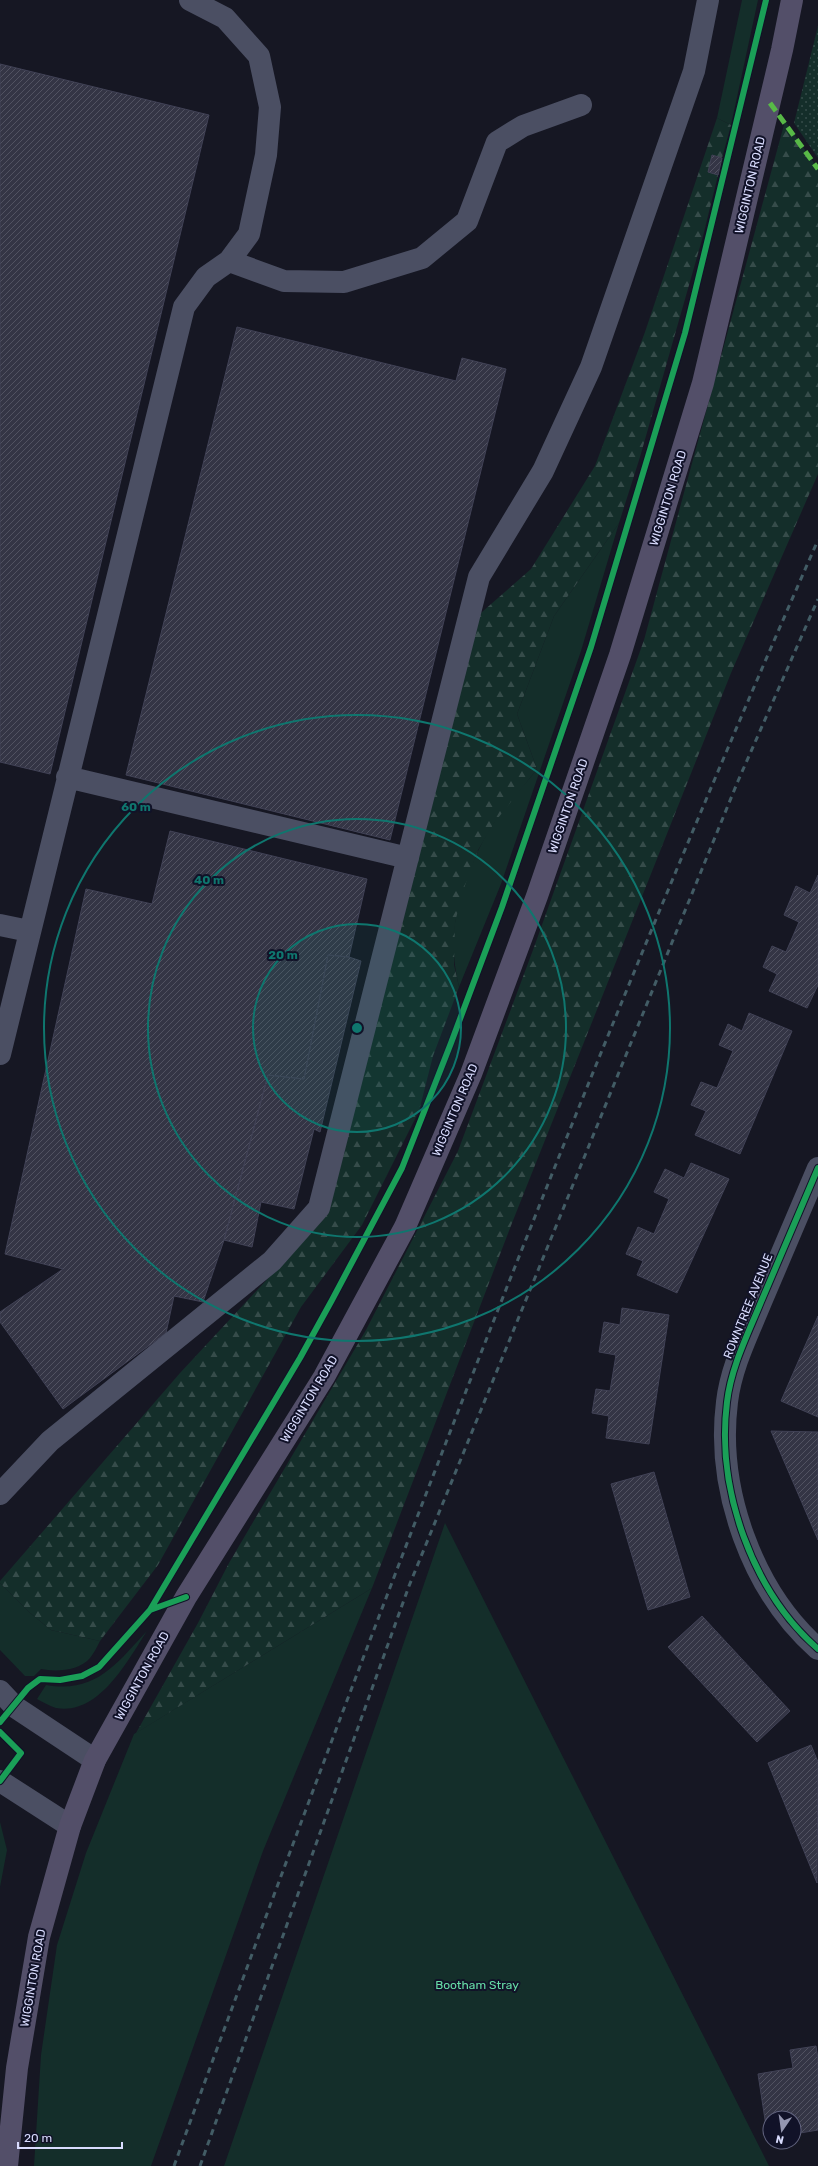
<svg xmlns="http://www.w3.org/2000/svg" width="818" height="2166" font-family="Rubik,sans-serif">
	<defs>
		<pattern id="forest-firs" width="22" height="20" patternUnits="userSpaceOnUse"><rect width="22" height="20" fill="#142e2a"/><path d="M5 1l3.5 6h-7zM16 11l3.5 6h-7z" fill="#364c4a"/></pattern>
		<pattern id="garden-dots" width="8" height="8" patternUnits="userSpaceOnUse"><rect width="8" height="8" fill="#142e2a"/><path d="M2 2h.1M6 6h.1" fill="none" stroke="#364c4a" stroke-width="1.8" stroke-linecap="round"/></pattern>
		<pattern id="building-hatch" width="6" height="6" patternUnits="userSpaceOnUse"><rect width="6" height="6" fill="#343545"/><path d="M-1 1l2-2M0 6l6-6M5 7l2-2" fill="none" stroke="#515261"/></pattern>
	</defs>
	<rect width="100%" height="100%" fill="#161723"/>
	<!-- green -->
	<path fill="#142e2a" d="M742,0H758L731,125L717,118Z
		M619,523L581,651L501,884L459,987C454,966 452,944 455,923C457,896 478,846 493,824C506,804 523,787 537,769L517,714L554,616Z
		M445,1523L769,2166H224Z
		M0,1583L29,1612L51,1630L100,1641C97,1647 94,1653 90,1658C79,1671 56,1672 41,1669L34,1676H25L0,1650Z
		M372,1588L263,1851L151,2166H34L41,2055L57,1945L86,1853L134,1734Z
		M147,1631C128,1660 99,1716 56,1708C50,1706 43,1702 37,1699L46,1685C96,1694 117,1663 147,1631Z
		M0,1822L7,1850L0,1887Z"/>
	<!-- forest -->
	<path fill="url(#forest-firs)" d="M717,118L731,125L722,158L712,155L708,172L718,175L703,236L640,457L619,523L554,616L517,714L537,769L494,823L478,850L464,888L455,922L454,965L459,987L433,1056L419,1111L362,1225L301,1307L158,1565L100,1641L51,1630L29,1612L0,1583V1581L180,1373L328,1214L474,619L531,569L595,466L645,332Z
		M785,121L818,169V474L731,673L512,1223L372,1588L136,1733L198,1623L229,1563L366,1330L458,1151L533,950L644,640Z"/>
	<!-- garden -->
	<path fill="url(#garden-dots)" d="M818,26V158L794,123Z"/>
	<!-- building -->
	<path fill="url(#building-hatch)" stroke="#414256" d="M0,64L209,115L50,774L0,762Z
		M712,155L722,158L718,175L708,172Z
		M237,327L456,381L462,358L506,369L390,840L126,775Z
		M170,831L367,879L349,957L328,955L304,1079L268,1075L224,1240L203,1302L174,1296L166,1333L63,1409L0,1322V1312L63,1269L5,1254L86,889L152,904Z
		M818,875V985L807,1008L769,991L777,974L763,967L772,946L786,952L799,922L784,915L796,886L810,893Z
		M328,955L349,957L361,961L320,1132L314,1129L294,1209L261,1202L252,1247L224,1240L268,1075L304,1079Z
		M749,1013L792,1031L740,1154L695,1135L706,1111L691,1105L701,1082L717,1088L733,1051L719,1045L728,1024L742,1031Z
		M691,1163L729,1179L677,1293L637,1275L643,1261L626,1254L638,1227L654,1234L669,1199L654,1192L665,1169L684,1178Z
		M622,1308L669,1315L649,1444L606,1438L609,1416L592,1413L596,1389L610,1391L616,1355L599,1352L604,1322L620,1325Z
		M818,1316V1417L781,1401Z
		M771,1431L818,1432V1540Z
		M654,1472L690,1597L648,1610L611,1484Z
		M702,1616L790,1711L757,1742L668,1647Z
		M811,1745L818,1762L817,1883L768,1763Z
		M816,2046L818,2059V2130L794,2134V2118H770V2138L768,2139L758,2074L793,2068L790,2050Z"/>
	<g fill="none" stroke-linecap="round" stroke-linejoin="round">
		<!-- minor -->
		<path stroke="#4b4f63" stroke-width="22" d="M229,261L284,281L344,282L422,258L467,221L497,142L523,126L581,105
			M67,777L408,858
			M0,925L29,931
			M0,1054L184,307L206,277L229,261L249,234L266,155L270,107L259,56L225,18L190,0
			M818,1168C799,1213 780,1258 761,1302C748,1334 731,1367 727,1402C716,1489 752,1591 818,1649
			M0,1494L50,1441L272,1261L319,1208L479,577L543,471L591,367L694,71L708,0
			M0,1691L15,1707L95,1760
			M0,1781L70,1826"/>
		<!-- major -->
		<path stroke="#534f69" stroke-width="22" d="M7,2166L17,2068L39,1937L70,1826L95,1760L186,1597L324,1377L405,1227L471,1074L537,896L620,655L703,383L782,50L792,0"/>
		<!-- rail -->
		<path stroke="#425c65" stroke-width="3" stroke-dasharray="6 5" stroke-linecap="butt" d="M174,2166C374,1619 583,1074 818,540
			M200,2166L409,1586L738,781L818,599"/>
		<!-- quiet -->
		<path stroke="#58b947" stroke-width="5" stroke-dasharray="10 5" stroke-linecap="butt" d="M770,103L818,169"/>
		<defs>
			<path id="cycleway" d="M818,1168C799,1213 780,1258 761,1302C748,1334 731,1367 727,1402C716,1489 752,1591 818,1649
				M150,1610L300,1358L332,1300L402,1168L451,1043L502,907L591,647L685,333L766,0
				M0,1722L28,1688L40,1679L60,1680L82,1676L99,1667L150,1610L186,1597
				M0,1732L21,1753L0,1781"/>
		</defs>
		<!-- cycleway casing -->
		<use href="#cycleway" stroke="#111228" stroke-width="8"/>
		<!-- cycleway -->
		<use href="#cycleway" stroke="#1a9f57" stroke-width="6"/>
	</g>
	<!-- distance rings -->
	<circle cx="357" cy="1028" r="104" fill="#0f766e" fill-opacity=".12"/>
	<g fill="none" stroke="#0f766e" stroke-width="2">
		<circle cx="357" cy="1028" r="104"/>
		<circle cx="357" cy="1028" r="209"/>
		<circle cx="357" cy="1028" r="313"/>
	</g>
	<g text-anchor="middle" stroke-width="4" stroke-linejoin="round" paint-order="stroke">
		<!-- street labels -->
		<g font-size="12" fill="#d9dcfe" stroke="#111228">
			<text transform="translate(750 185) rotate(-77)" y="4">WIGGINTON ROAD</text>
			<text transform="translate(668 498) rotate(-73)" y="4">WIGGINTON ROAD</text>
			<text transform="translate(568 806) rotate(-71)" y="4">WIGGINTON ROAD</text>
			<text transform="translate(455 1110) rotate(-67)" y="4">WIGGINTON ROAD</text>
			<text transform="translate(748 1306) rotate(-68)" y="4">ROWNTREE AVENUE</text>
			<text transform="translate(309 1399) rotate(-59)" y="4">WIGGINTON ROAD</text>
			<text transform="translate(142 1676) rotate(-61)" y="4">WIGGINTON ROAD</text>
			<text transform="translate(33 1978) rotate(-80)" y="4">WIGGINTON ROAD</text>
		</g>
		<!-- park labels -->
		<g font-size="12" fill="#66dda7" stroke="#111228">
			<text x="477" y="1989">Bootham Stray</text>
		</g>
	</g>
	<circle cx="357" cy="1028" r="6" fill="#0f766e" stroke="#111228" stroke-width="2"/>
	<g font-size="12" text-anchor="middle" font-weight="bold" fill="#0f766e" stroke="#111228" stroke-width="4" stroke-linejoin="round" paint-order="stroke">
		<text x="136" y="811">60 m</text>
		<text x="209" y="884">40 m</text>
		<text x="283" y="959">20 m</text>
	</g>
	<!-- north arrow -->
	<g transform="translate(782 2130) rotate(193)"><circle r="19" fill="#111228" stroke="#61637e"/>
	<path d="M0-3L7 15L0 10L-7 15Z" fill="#9597b1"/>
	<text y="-6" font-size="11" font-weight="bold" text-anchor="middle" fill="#d9dcfe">N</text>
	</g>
	<!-- scale -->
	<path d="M18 2142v6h104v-6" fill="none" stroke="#d9dcfe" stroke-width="2"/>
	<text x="24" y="2142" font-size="12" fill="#d9dcfe" stroke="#111228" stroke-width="3" paint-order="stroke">20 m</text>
</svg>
